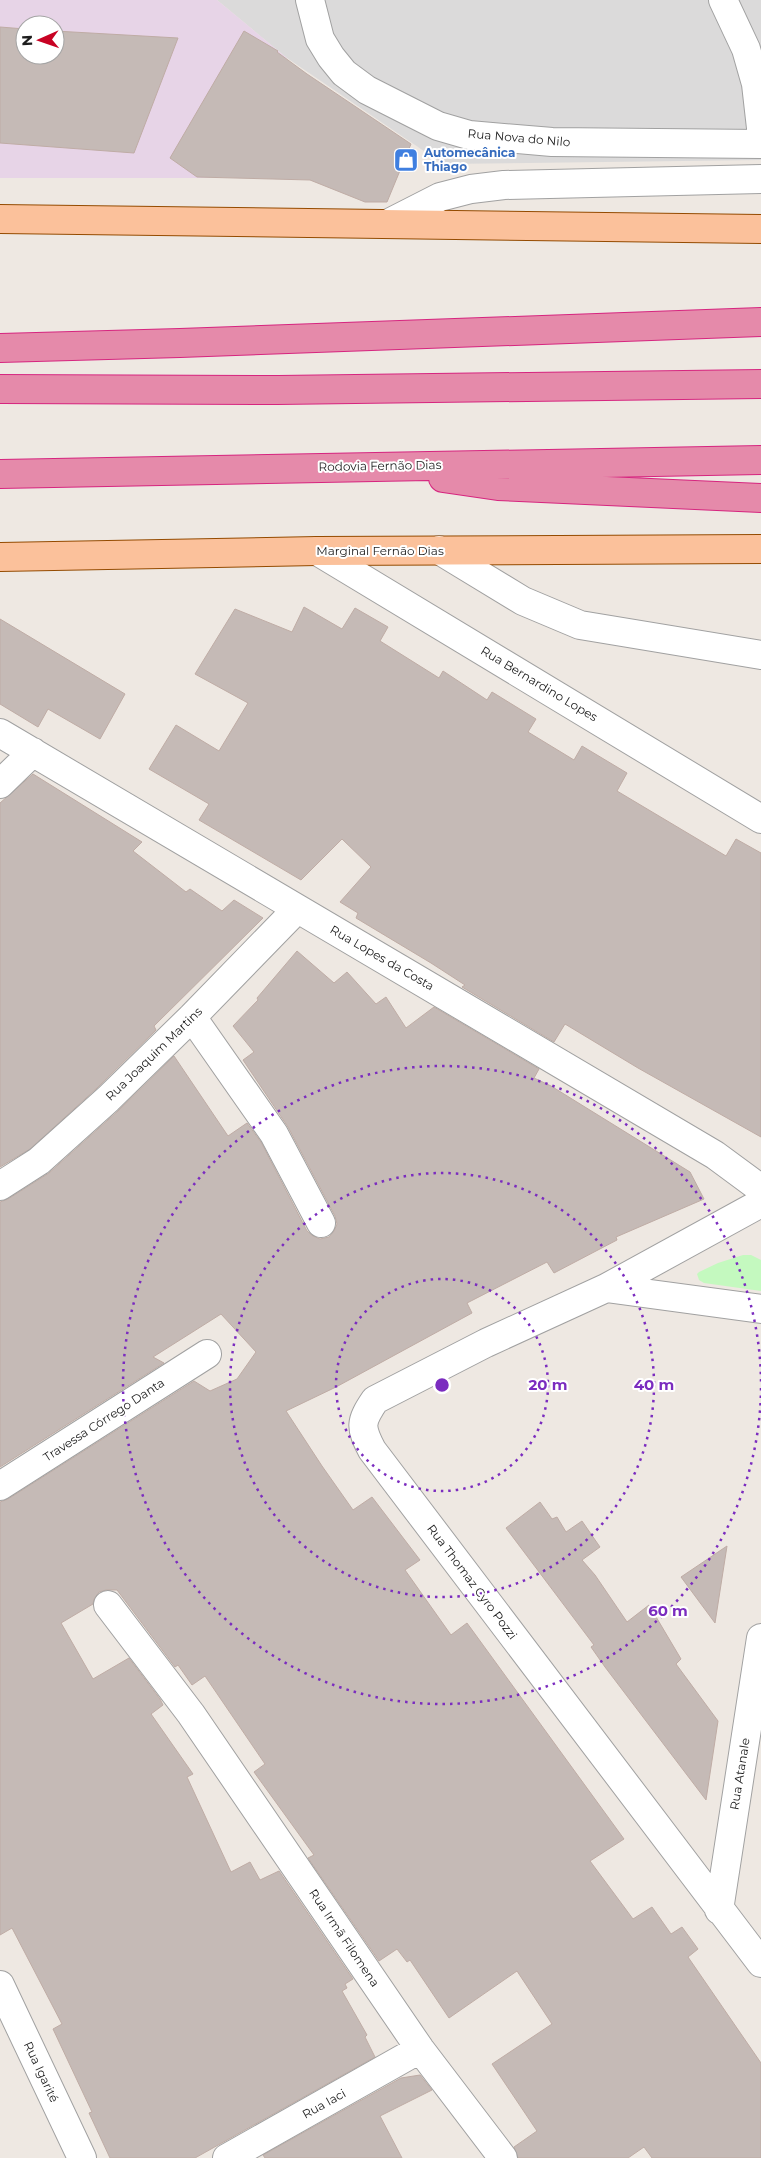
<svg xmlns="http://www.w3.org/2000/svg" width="761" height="2158" font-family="Montserrat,sans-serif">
	<rect width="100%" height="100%" fill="#eee8e2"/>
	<!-- residential -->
	<path fill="#dbdada" d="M217,0H761V160L443,164L287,58Z"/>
	<!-- industrial -->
	<path fill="#e7d4e7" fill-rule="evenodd" d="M0,0H217L287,58L210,178H0ZM25,25H55V55H25Z"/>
	<!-- park -->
	<path fill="#c4f9bf" d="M743,1255H751L761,1260V1291L704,1283L699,1280L697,1274L699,1272L718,1263Z"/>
	<!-- building -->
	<path fill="#c5bab6" stroke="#bfaca5" d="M0,27L25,29V55H55V31L178,38L134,153L0,143Z
		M244,31L278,51L277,52L307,74L411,144L387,202H365L310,180L197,177L170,158Z
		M304,607L342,629L355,608L388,627L380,641L439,678L443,671L487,700L492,692L536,719L528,732L574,760L582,746L627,773L617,791L726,856L736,839L761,853V1137L638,1068L565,1024L554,1042L462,987L465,985L431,963L356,918L358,913L340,902L371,867L342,839L301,880L199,820L209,804L149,769L176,725L219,751L248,703L195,674L235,609L292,632Z
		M0,619L125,694L100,739L48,709L38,727L0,704Z
		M33,774L142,842L133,851L186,892L190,889L222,911L234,900L263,918L154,1026L156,1030L97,1088L30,1149L0,1167V803Z
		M297,951L334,983L347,972L376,1004L386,997L406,1028L434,1007L539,1069L534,1078L551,1086L690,1172L704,1199L616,1237L617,1240L554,1273L547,1262L467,1303L472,1313L336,1387L286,1411L322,1466L353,1510L372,1497L420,1560L405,1570L451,1635L467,1623L624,1839L590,1861L633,1919L652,1907L671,1934L682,1927L698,1949L688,1957L761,2063V2158H652L644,2147L628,2158H518L514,2147L537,2131L492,2064L552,2024L517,1971L449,2018L410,1960L407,1962L397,1949L379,1961L308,1858L314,1855L254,1772L265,1764L205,1676L192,1685L178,1665L175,1667L117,1590H106L99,1592L94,1599L93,1604L61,1623L93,1679L129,1658L160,1699L163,1705L151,1714L193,1774L187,1777L231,1872L250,1862L260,1880L279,1871L353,1979L345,1984L347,1988L342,1991L367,2035L365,2037L375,2057L195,2158H110L89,2113L92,2112L53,2029L62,2024L12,1928L0,1935V1502L8,1499L194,1381L210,1391L237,1379L256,1352L221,1314L153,1357L164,1363L0,1467V1202L8,1199L49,1173L118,1111L174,1056L228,1136L247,1123L261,1142L307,1231L313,1236L320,1239L329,1237L334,1231L337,1224L335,1216L288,1127L243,1060L254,1052L233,1026L258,1000L257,998Z
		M540,1502L552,1519L557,1517L566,1532L582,1521L600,1547L582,1560L595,1575L627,1622L649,1605L681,1659L676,1664L718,1721L706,1800L605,1667L591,1647L594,1645L506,1528Z
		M727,1546L715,1623L681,1577Z
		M420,2075L432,2090L380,2116L402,2158H265L263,2155L401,2078Z"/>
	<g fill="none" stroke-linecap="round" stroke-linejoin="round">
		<defs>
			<path id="minor" d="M310,0L320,39L331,57L344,73L367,90L438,126L469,135L552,142L761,144
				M723,0L746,49L756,84L761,128
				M387,224L440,197L471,189L504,185L761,179
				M439,550L523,601L580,625L761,655
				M317,551L761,819
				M0,733L715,1155L761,1189
				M0,784L33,752
				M192,1017L274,1134L321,1223
				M0,1186L39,1161L108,1099L192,1017L297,909
				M761,1203L606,1288L486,1343L375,1400C360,1422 360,1427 372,1450L761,1963
				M606,1288L761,1309
				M0,1486L207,1354
				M108,1605L191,1714L420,2049L503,2158
				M719,1910L761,1638
				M0,1985L82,2158
				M227,2158L420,2049"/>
			<path id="major" d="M0,219L761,229
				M0,557L317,551L761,549"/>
			<path id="highway" d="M0,348L180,343L761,322
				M0,389L278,390L761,384
				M0,474L761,460
				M443,478L498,486L761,498"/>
		</defs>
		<!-- minor casing -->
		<use href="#minor" stroke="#a1a1a1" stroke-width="30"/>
		<!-- major casing -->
		<use href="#major" stroke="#944b01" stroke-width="30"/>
		<!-- highway casing -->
		<use href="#highway" stroke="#d6257f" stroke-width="30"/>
		<!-- minor -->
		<use href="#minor" stroke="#fff" stroke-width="28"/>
		<!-- major -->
		<use href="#major" stroke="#fbc19b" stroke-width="28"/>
		<!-- highway -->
		<use href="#highway" stroke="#e58aaa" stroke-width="28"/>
	</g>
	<!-- distance rings -->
	<g fill="none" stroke="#7b2cbf" stroke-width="2.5" stroke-dasharray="2.5 5">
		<circle cx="442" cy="1385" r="106"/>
		<circle cx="442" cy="1385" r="212"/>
		<path d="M761 1388A319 319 0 1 1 761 1382"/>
	</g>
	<!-- icons -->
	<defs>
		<symbol id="shop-square" viewBox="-11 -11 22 22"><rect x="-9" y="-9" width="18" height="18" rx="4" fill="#3f7fe0" stroke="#fff"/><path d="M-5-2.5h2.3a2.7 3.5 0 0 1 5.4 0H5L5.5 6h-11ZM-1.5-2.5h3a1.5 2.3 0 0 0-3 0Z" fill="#fff"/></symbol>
	</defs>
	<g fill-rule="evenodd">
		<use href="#shop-square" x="392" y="146" width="28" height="28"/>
	</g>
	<g text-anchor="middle" stroke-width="4" stroke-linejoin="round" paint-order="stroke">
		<!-- street labels -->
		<g font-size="12" fill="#1d1d1d" stroke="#fff">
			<text transform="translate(519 138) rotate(5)" y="4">Rua Nova do Nilo</text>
			<text transform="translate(380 466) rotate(-1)" y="4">Rodovia Fernão Dias</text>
			<text x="380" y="555">Marginal Fernão Dias</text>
			<text transform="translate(539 684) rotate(31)" y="4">Rua Bernardino Lopes</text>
			<text transform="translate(382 958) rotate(30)" y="4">Rua Lopes da Costa</text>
			<text transform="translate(154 1054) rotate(-44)" y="4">Rua Joaquim Martins</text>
			<text transform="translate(104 1420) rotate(-33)" y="4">Travessa Córrego Danta</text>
			<text transform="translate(472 1582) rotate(53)" y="4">Rua Thomaz Cyro Pozzi</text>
			<text transform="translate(740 1774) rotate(-81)" y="4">Rua Atanale</text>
			<text transform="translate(344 1938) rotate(56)" y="4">Rua Irmã Filomena</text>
			<text transform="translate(41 2072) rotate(65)" y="4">Rua Igarité</text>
			<text transform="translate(324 2104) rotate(-29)" y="4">Rua Iaci</text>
		</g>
		<!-- shop labels -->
		<g font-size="12" font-weight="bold" fill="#366cbe" stroke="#fff" text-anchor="start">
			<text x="424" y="157">Automecânica<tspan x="424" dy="14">Thiago</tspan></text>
		</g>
	</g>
	<circle cx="442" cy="1385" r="8" fill="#7b2cbf" stroke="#fff" stroke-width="2.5"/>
	<g font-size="15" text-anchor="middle" font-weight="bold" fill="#7b2cbf" stroke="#fff" stroke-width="4" stroke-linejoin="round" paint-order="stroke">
		<text x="548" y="1390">20 m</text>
		<text x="654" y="1390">40 m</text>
		<text x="668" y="1616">60 m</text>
	</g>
	<!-- north arrow -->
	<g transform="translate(40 40) rotate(268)"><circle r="24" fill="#ffffff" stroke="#a5a5a5"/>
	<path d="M0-4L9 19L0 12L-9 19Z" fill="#c80223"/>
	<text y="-8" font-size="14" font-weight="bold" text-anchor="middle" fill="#1d1d1d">N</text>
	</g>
</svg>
